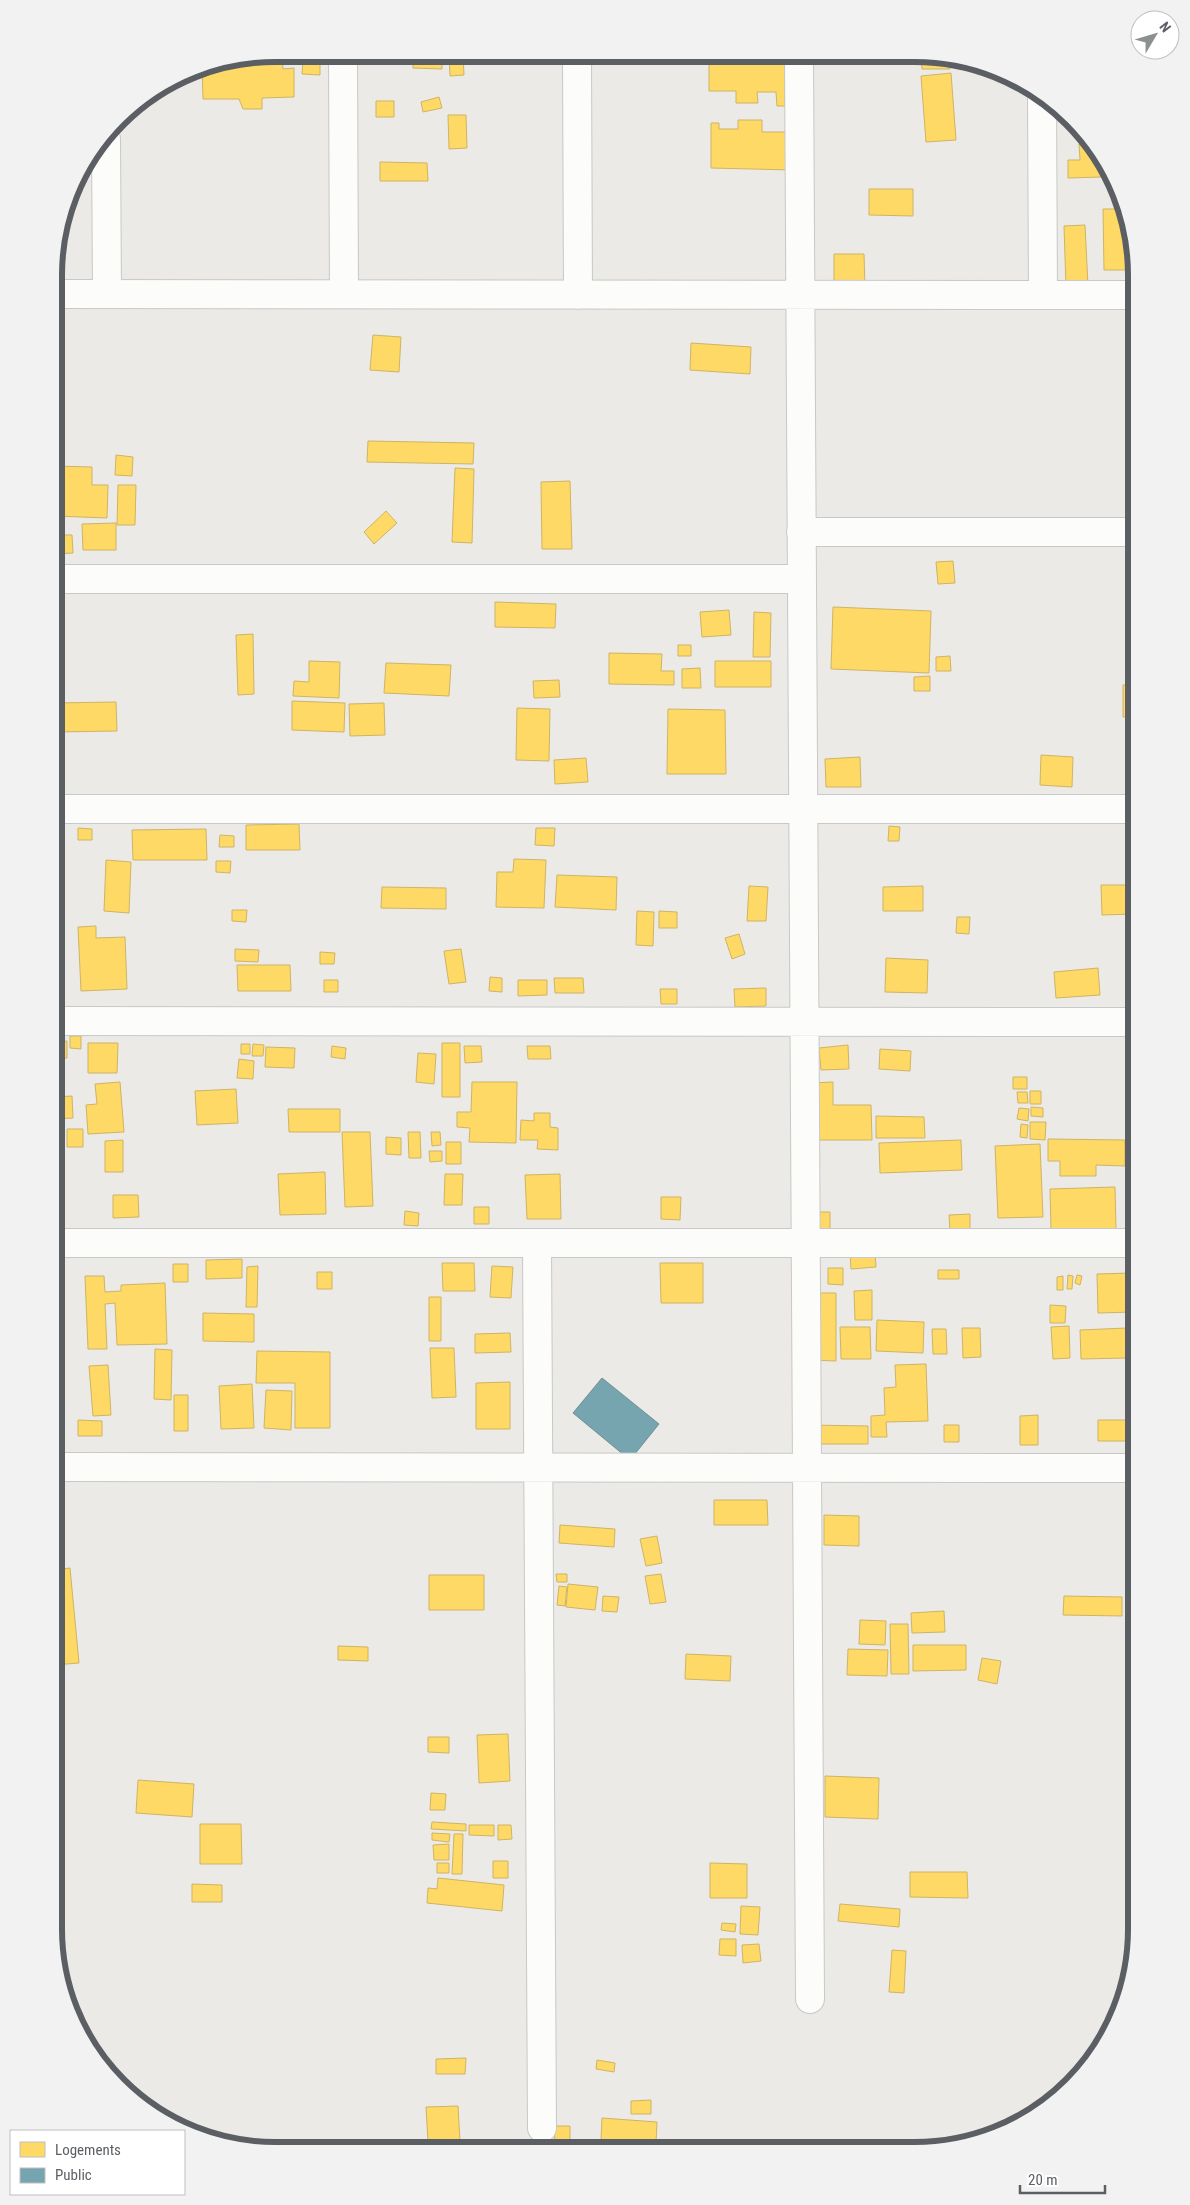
<svg xmlns="http://www.w3.org/2000/svg" width="1190" height="2205" font-family="'Roboto Condensed',sans-serif">
	<rect width="100%" height="100%" fill="#ebeae6"/>
	<!-- homes -->
	<path fill="#ffd966" stroke="#ceb465" d="M276,54H282L283,69L294,68V97L262,98V109H243L239,99H203L202,68Z
		M413,55H442V69L413,68Z
		M449,55H463L464,75L450,76Z
		M303,58H320V75L302,74Z
		M921,58H950V69H922Z
		M954,58L972,63V64L954,63Z
		M709,59H785V106H777L776,92H757L758,103H736V91H709Z
		M951,73L956,140L926,142L921,76Z
		M439,97L442,108L423,112L421,102Z
		M376,101H394V117H376Z
		M448,115H466L467,148L449,149Z
		M738,120H762V132H791V170L711,168V123H719V129H738Z
		M1079,144H1091L1099,152L1101,156L1102,177L1068,178V160H1080Z
		M380,162L427,163L428,181H380Z
		M869,189H913V216L869,215Z
		M1103,209H1125L1135,270H1104Z
		M1085,225L1088,286L1066,287L1064,226Z
		M58,240H63V274H56V247Z
		M834,254H864L865,287L834,288Z
		M373,335L401,337L399,372L370,370Z
		M691,343L751,347L750,374L690,370Z
		M368,441L474,443L473,464L367,462Z
		M116,455L133,457L132,476L115,475Z
		M55,466L92,467V485H108L107,518L55,516Z
		M455,468L474,469L472,543L452,542Z
		M570,481L572,549H542L541,482Z
		M118,485H136L135,525H117Z
		M386,511L397,523L374,544L364,532Z
		M116,523V550H83L82,524Z
		M55,535H72L73,553L55,554Z
		M953,561L955,583L938,584L936,562Z
		M495,602L556,604L555,628L495,627Z
		M833,607L931,611L929,673L831,669Z
		M729,610L731,635L702,637L700,612Z
		M754,612L771,613L770,657H753Z
		M253,634L254,694L238,695L236,635Z
		M1136,636V678H1130L1126,637Z
		M678,645H691V656H678Z
		M609,653L662,654L661,671H674V685L609,684Z
		M950,656L951,671H936V657Z
		M309,661L340,662L339,698L293,696L294,681L309,682Z
		M715,661H771V687H715Z
		M386,663L451,665L449,696L384,693Z
		M700,668L701,688H682V669Z
		M930,676V691H914V677Z
		M559,680L560,697L534,698L533,681Z
		M1123,685H1136V717H1123Z
		M292,701L345,703L344,732L292,730Z
		M116,702L117,731L55,732V703Z
		M384,703L385,735L350,736L349,704Z
		M517,708L550,709L549,761L516,760Z
		M668,709L725,710L726,774H667Z
		M1041,755L1073,757L1072,787L1040,785Z
		M860,757L861,787H826L825,759Z
		M586,758L588,782L555,784L554,760Z
		M299,824L300,850H246V825Z
		M889,826L900,827L899,841H888Z
		M78,828L92,829V840H78Z
		M536,828H555L554,846L535,845Z
		M206,829L207,860H133L132,830Z
		M220,835L234,836V847H219Z
		M514,859L546,860L544,908L496,907L497,872H513Z
		M106,860L131,862L129,913L104,911Z
		M216,861H231L230,873L216,872Z
		M557,875L617,877L616,910L555,907Z
		M1101,885H1131L1133,914L1102,915Z
		M749,886L768,887L766,921H747Z
		M923,886V911H883V887Z
		M382,887L446,888V909L381,908Z
		M232,910H247L246,922L232,921Z
		M637,911L654,912L653,946L636,945Z
		M659,911L677,912V928H659Z
		M957,917H970L969,934L956,933Z
		M1127,918H1136V932H1127Z
		M96,926V938L125,937L127,989L81,991L78,927Z
		M739,934L745,954L732,959L725,938Z
		M235,949L259,950L258,962L235,961Z
		M461,949L466,982L449,984L444,951Z
		M320,952L335,953L334,964H320Z
		M886,958L928,960L927,993L885,992Z
		M237,965H290L291,991H238Z
		M1098,968L1100,995L1056,998L1054,972Z
		M490,977L502,978V992L489,991Z
		M554,978H583L584,993H555Z
		M324,980H338V992H324Z
		M518,980H547V995L518,996Z
		M766,988V1006L735,1007L734,989Z
		M660,989H677V1004H661Z
		M70,1036H81V1049L70,1048Z
		M67,1041V1058L55,1059V1042Z
		M88,1043H118L117,1073H88Z
		M442,1043H460V1097H442Z
		M241,1044H250V1054H241Z
		M253,1044L264,1045L263,1056H252Z
		M848,1045L849,1069L821,1070L819,1048Z
		M332,1046L346,1048L345,1059L331,1057Z
		M464,1046H481L482,1062L465,1063Z
		M527,1046H550L551,1059H528Z
		M266,1047L295,1048L294,1068L265,1067Z
		M880,1049L911,1051L910,1071L879,1069Z
		M418,1053L436,1054L434,1084L416,1082Z
		M239,1059L254,1061L253,1079L237,1078Z
		M1013,1077H1027V1089H1013Z
		M120,1082L124,1132L88,1134L86,1105L97,1104L95,1084Z
		M472,1082H517L516,1143L469,1142L470,1128L457,1127V1112H471Z
		M833,1082V1105H871L872,1140H812L811,1083Z
		M236,1089L238,1123L197,1125L195,1091Z
		M1030,1091H1041V1104H1030Z
		M1017,1092H1027L1028,1103H1018Z
		M72,1096L73,1118L55,1119V1097Z
		M1031,1107L1043,1108V1117L1031,1116Z
		M1019,1108L1029,1109L1028,1121L1017,1119Z
		M288,1109H340V1132H289Z
		M534,1113H550V1127L558,1128V1150L537,1149L538,1140H520L521,1120L534,1121Z
		M876,1116L924,1117L925,1138H876Z
		M1030,1122H1046L1045,1140L1030,1139Z
		M1021,1124L1028,1125L1027,1138L1020,1137Z
		M67,1129H83V1147H67Z
		M342,1132H370L373,1206L345,1207Z
		M408,1132H420L421,1158H409Z
		M431,1132H440L441,1145L432,1146Z
		M386,1137L401,1138V1155L386,1154Z
		M1048,1139L1125,1140V1166L1096,1165V1176H1060V1161H1048Z
		M123,1140V1172H105V1141Z
		M961,1140L962,1170L880,1173L879,1143Z
		M446,1142H461V1164H446Z
		M1040,1144L1043,1217L998,1218L995,1146Z
		M55,1148H61L62,1216H55Z
		M429,1151H442V1161L430,1162Z
		M325,1172L326,1214L280,1215L278,1174Z
		M445,1174H463L462,1205H444Z
		M560,1174L561,1219H527L525,1175Z
		M1115,1187L1116,1229L1051,1230L1050,1189Z
		M113,1195H138L139,1217L113,1218Z
		M661,1197H681L680,1220L661,1219Z
		M474,1207H489V1224H474Z
		M405,1211L419,1213L418,1226L404,1225Z
		M814,1212H830V1229H814Z
		M970,1214V1231H950L949,1215Z
		M875,1252L876,1267L851,1269L850,1253Z
		M242,1259V1278L206,1279V1260Z
		M442,1263H474L475,1291H443Z
		M660,1263H703V1303H661Z
		M173,1264H188V1282H173Z
		M258,1266L257,1307H246L247,1267Z
		M492,1266L513,1267L511,1298L490,1297Z
		M828,1268H843V1285L828,1284Z
		M938,1270H959V1279H938Z
		M317,1272H332V1289H317Z
		M1131,1273L1133,1312L1098,1313L1097,1274Z
		M1068,1275L1073,1276L1072,1289H1067Z
		M1077,1275L1082,1276L1080,1285L1075,1283Z
		M85,1276H104L105,1292L121,1291V1285L165,1283L167,1344L117,1345L115,1303L105,1304L107,1349H88Z
		M1063,1276V1290H1057V1277Z
		M872,1290V1320H855L854,1291Z
		M810,1293H836V1361L810,1360Z
		M429,1297H441V1341H429Z
		M1050,1305L1066,1306L1065,1323H1050Z
		M203,1313L254,1314V1342L203,1341Z
		M877,1320L924,1322L923,1353L876,1351Z
		M1069,1326L1070,1358L1053,1359L1051,1327Z
		M840,1327H870L871,1359H841Z
		M962,1328H980L981,1357L963,1358Z
		M1127,1328L1128,1358L1081,1359L1080,1330Z
		M932,1329H946L947,1354H933Z
		M510,1333L511,1352L475,1353V1334Z
		M430,1348H454L456,1397L432,1398Z
		M155,1349L172,1350L171,1400L154,1399Z
		M257,1351L330,1352V1428H295V1383H256Z
		M926,1364L928,1421L886,1422L887,1437H871V1416L885,1415L884,1388L896,1387L895,1365Z
		M108,1365L111,1415L93,1416L89,1366Z
		M510,1382V1429H476V1383Z
		M252,1384L254,1428L221,1429L219,1386Z
		M266,1390L292,1391L291,1430L264,1428Z
		M174,1395H188V1431H174Z
		M1038,1415V1445H1020V1416Z
		M78,1420L102,1421V1436H78Z
		M1098,1420H1134L1135,1441H1098Z
		M809,1425L868,1426V1444H810Z
		M944,1425H959V1442H944Z
		M714,1500H767L768,1525H714Z
		M824,1515L859,1516V1546L824,1545Z
		M560,1525L615,1529L614,1547L559,1543Z
		M657,1536L662,1563L646,1566L640,1539Z
		M70,1568L79,1663L54,1665V1570Z
		M556,1574H567V1582H557Z
		M661,1574L666,1602L650,1604L645,1576Z
		M429,1575H484V1610H429Z
		M568,1584L598,1587L595,1610L566,1607Z
		M559,1586L567,1587L565,1606L557,1605Z
		M603,1596L619,1597L617,1612L602,1611Z
		M1064,1596L1122,1597V1616L1063,1615Z
		M944,1611L945,1632L912,1633L911,1613Z
		M860,1620L886,1621L885,1645L859,1644Z
		M890,1624H908L909,1674H891Z
		M913,1645H966V1670L913,1671Z
		M338,1646L368,1647V1661L338,1660Z
		M848,1649L888,1650L887,1676L847,1675Z
		M686,1654L731,1656L730,1681L685,1679Z
		M982,1658L1001,1661L997,1684L978,1680Z
		M508,1734L510,1781L479,1783L477,1735Z
		M428,1737H449V1753L428,1752Z
		M825,1776L879,1778L878,1819L825,1817Z
		M138,1780L194,1784L192,1817L136,1813Z
		M431,1793L446,1794L445,1810H430Z
		M432,1822L466,1824V1831L431,1829Z
		M200,1824H241L242,1864H200Z
		M469,1825H494V1836L469,1835Z
		M498,1825H511L512,1839L498,1840Z
		M432,1833L450,1834L449,1842L432,1840Z
		M454,1834H463L462,1874H452Z
		M449,1844V1860H434L433,1845Z
		M493,1861H508V1878H493Z
		M437,1863H449V1873H437Z
		M710,1863L747,1864V1898H710Z
		M910,1872H967L968,1898L910,1897Z
		M438,1878L504,1885L502,1911L427,1903L428,1888L437,1889Z
		M192,1884L222,1885V1902H192Z
		M840,1904L900,1909L899,1927L838,1921Z
		M741,1906L760,1907L758,1935L740,1934Z
		M722,1923L736,1924L735,1932L721,1930Z
		M720,1939H736V1956L719,1955Z
		M759,1944L761,1961L743,1963L742,1945Z
		M892,1950L906,1951L904,1993L889,1992Z
		M466,2058L465,2074H436V2059Z
		M597,2060L615,2063L614,2072L596,2069Z
		M651,2100V2114H631V2101Z
		M458,2106L460,2141L428,2142L426,2107Z
		M602,2118L657,2122L656,2143L601,2140Z
		M554,2126H570V2144H555Z"/>
	<!-- public -->
	<path fill="#76a5af" stroke="#6e9098" d="M602,1378L659,1424L630,1460L573,1413Z"/>
	<g fill="none" stroke-linecap="round" stroke-linejoin="round">
		<defs>
			<path id="minor" d="M343,54L344,294
				M577,56L578,295
				M799,57L810,1999
				M1042,96L1043,295
				M106,139L107,294
				M56,294L1136,295
				M801,532H1136
				M55,579H802
				M55,809H1136
				M55,1021L1136,1022
				M55,1243H1136
				M537,1243L542,2128
				M54,1467L1136,1468"/>
		</defs>
		<!-- minor casing -->
		<use href="#minor" stroke="#c8c8c8" stroke-width="30"/>
		<!-- minor -->
		<use href="#minor" stroke="#fcfcfb" stroke-width="28"/>
	</g>
	<!-- crop -->
	<path d="M0 0H1190V2205H0ZM275 62H915A213 213 0 0 1 1128 275V1929A213 213 0 0 1 915 2142H275A213 213 0 0 1 62 1929V275A213 213 0 0 1 275 62Z" fill="#f2f2f3" fill-rule="evenodd"/>
	<path fill="none" stroke="#5b5f63" stroke-width="6" d="M275 62H915A213 213 0 0 1 1128 275V1929A213 213 0 0 1 915 2142H275A213 213 0 0 1 62 1929V275A213 213 0 0 1 275 62Z"/>
	<!-- legend -->
	<rect x="10" y="2130" width="175" height="65" fill="#ffffff" stroke="#bdbfc1"/>
	<rect x="20" y="2142" width="25" height="15" fill="#ffd966" stroke="#bdbfc1"/>
	<text x="55" y="2155" font-size="15" fill="#5b5f63">Logements</text>
	<rect x="20" y="2168" width="25" height="15" fill="#76a5af" stroke="#bdbfc1"/>
	<text x="55" y="2180" font-size="15" fill="#5b5f63">Public</text>
	<!-- north arrow -->
	<g transform="translate(1155 35) rotate(52)"><circle r="24" fill="#ffffff" stroke="#bdbfc1"/>
	<path d="M0-4L9 19L0 12L-9 19Z" fill="#8d9091"/>
	<text y="-8" font-size="14" font-weight="bold" text-anchor="middle" fill="#5b5f63">N</text>
	</g>
	<!-- scale -->
	<path d="M1020 2185v8h85v-8" fill="none" stroke="#5b5f63" stroke-width="2.5"/>
	<text x="1028" y="2185" font-size="15" fill="#5b5f63" stroke="#ffffff" stroke-width="4" paint-order="stroke">20 m</text>
</svg>
